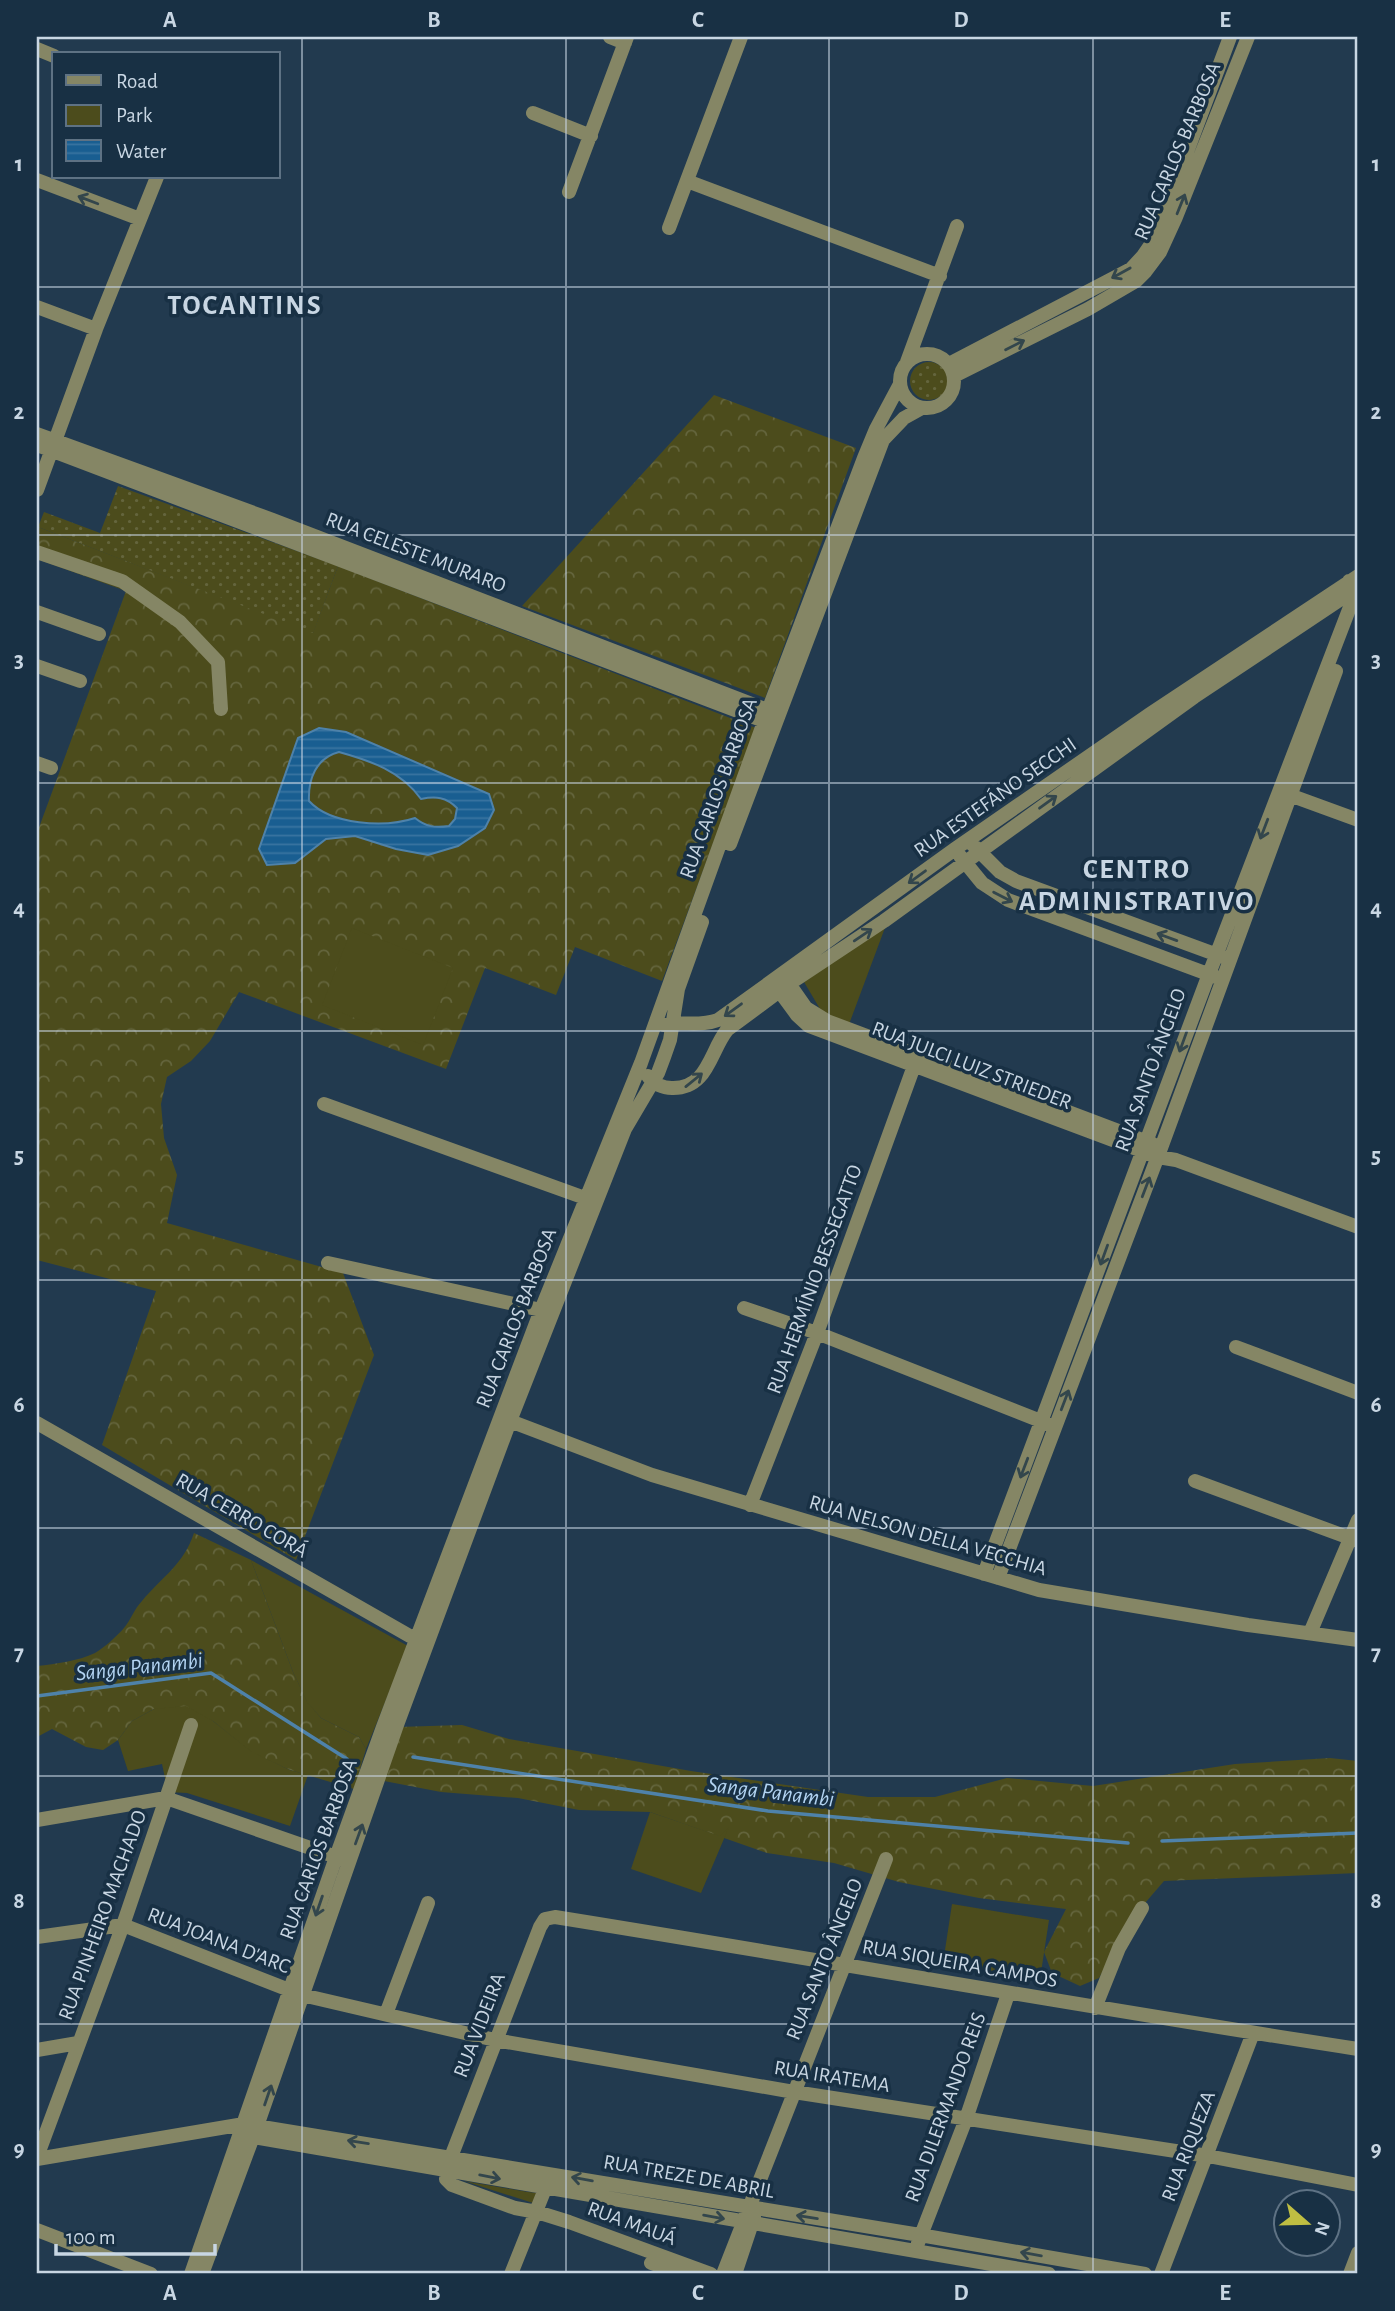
<svg xmlns="http://www.w3.org/2000/svg" width="1395" height="2311" font-family="'Alegreya Sans',sans-serif">
	<defs>
		<pattern id="grass-dots" width="8" height="8" patternUnits="userSpaceOnUse" patternTransform="scale(1.75)"><rect width="8" height="8" fill="#4c4c1c"/><path d="M2 2h.1M6 6h.1" fill="none" stroke="#64653d" stroke-width="1.8" stroke-linecap="round"/></pattern>
		<pattern id="forest-crowns" width="20" height="18" patternUnits="userSpaceOnUse" patternTransform="scale(1.75)"><rect width="20" height="18" fill="#4c4c1c"/><path d="M2 6a3 3 0 1 1 6 0M12 15a3 3 0 1 1 6 0" fill="none" stroke="#64653d"/></pattern>
		<pattern id="water-rules" width="6" height="5" patternUnits="userSpaceOnUse" patternTransform="scale(1.75)"><rect width="6" height="5" fill="#195e91"/><path d="M0 2.5h6" fill="none" stroke="#3974a0"/></pattern>
	</defs>
	<rect width="100%" height="100%" fill="#223a4f"/>
	<!-- grass -->
	<path fill="url(#grass-dots)" d="M910 381a19 19 0 1 1 38 0a19 19 0 1 1-38 0Z
		M118,486L338,566L313,634L38,527L44,512L100,533Z"/>
	<!-- forest -->
	<path fill="url(#forest-crowns)" d="M714,395L856,448L765,698L522,606Z
		M38,527L313,633L338,566L756,728L662,981L575,947L556,995L485,968L446,1069L239,992L210,1041L191,1061L167,1077L161,1104L164,1138L177,1175L167,1223L343,1273L374,1355L296,1560L102,1445L156,1291L37,1260V833L126,591L37,559Z
		M194,1533L251,1560L293,1672L307,1701L321,1718L359,1737L366,1749L354,1789L290,1770L252,1753L213,1721L154,1709L132,1721L118,1740L103,1750L86,1747L52,1729L37,1737V1666C56,1664 78,1661 95,1653C104,1648 117,1636 124,1628C131,1620 134,1609 142,1601C162,1577 184,1564 194,1533Z
		M462,1725L509,1739L691,1771L868,1797H935L1007,1778L1093,1786L1235,1764L1330,1758L1358,1761V1873L1164,1881L1133,1917L1099,1978L1080,1986L1052,1973L1044,1952L1066,1909L979,1898L899,1882L834,1863L767,1853L650,1812L579,1810L518,1798L441,1792L379,1780L398,1727Z"/>
	<!-- park -->
	<path fill="#4c4c1c" d="M886,925L848,1027L826,1019L804,982Z
		M352,928L453,968L423,1045L322,1005Z
		M251,1560L408,1646L366,1749L359,1737L321,1718L307,1702L293,1672Z
		M186,1706L213,1721L252,1752L290,1770L308,1775L290,1826L187,1793L168,1792L162,1764L128,1771L118,1740L132,1721L154,1709Z
		M650,1812L720,1836L729,1827L701,1893L631,1869Z
		M952,1904L1049,1920L1040,1979L943,1963Z
		M464,2181L528,2192L537,2193L533,2203Z"/>
	<!-- water -->
	<path fill="url(#water-rules)" stroke="#4e82aa" stroke-width="2" fill-rule="evenodd" d="M319,728L346,732L489,794L494,810L485,828L458,846L428,855L396,849L355,836L326,839L295,863L267,865L259,849L298,738ZM339,752C371,761 401,771 421,799C436,796 446,797 457,808L455,819L449,826C435,828 426,827 415,818C385,828 331,825 309,801C308,779 316,758 339,752Z"/>
	<g fill="none" stroke-linecap="round" stroke-linejoin="round">
		<!-- stream -->
		<path stroke="#4e82aa" stroke-width="3.5" d="M37,1696L211,1673L347,1759
			M413,1757L768,1811L1128,1843
			M1162,1841L1358,1833"/>
		<!-- minor -->
		<path stroke="#858665" stroke-width="14" d="M610,37L625,43
			M37,49L54,56
			M533,113L591,136
			M37,180L140,219
			M687,181L940,276
			M569,192L627,37
			M669,228L741,37
			M37,307L96,329
			M900 381a27 27 0 1 1 54 0a27 27 0 1 1-54 0Z
			M907,362L957,226
			M949,364L1131,269L1143,256L1154,240L1230,37
			M954,376L1088,309L1136,281L1145,272L1160,252L1176,217L1248,37
			M37,434L273,520L775,713
			M37,445L772,724
			M37,490L96,329L157,177
			M37,552L122,581L180,622L218,662L221,709
			M37,612L99,634
			M37,666L80,681
			M37,763L51,768
			M1284,793L1358,820
			M730,844L883,440L904,418L922,408
			M973,845L1000,872L1016,881L1223,957
			M960,856L982,883L1008,900L1216,977
			M785,978L806,1008L827,1021L1153,1144
			M775,985L797,1015L809,1026L1158,1157L1176,1160L1358,1227
			M664,1025C682,1021 700,1027 718,1020L955,849L1150,714L1358,576
			M648,1076C653,1084 663,1088 672,1088C708,1089 710,1051 727,1030L789,984L884,921L1194,697L1356,589
			M324,1104L585,1198
			M328,1263L541,1310
			M744,1308L817,1333L1051,1425
			M1236,1347L1358,1393
			M502,1418L652,1475L1039,1590L1248,1625L1358,1640
			M37,1423L422,1643
			M1195,1481L1358,1541
			M750,1505L817,1333L914,1066
			M984,1574L1209,974L1350,607L1349,581
			M998,1578L1161,1148L1336,671
			M1310,1633L1358,1520
			M37,1820L166,1798L345,1860
			M37,1937L123,1925L302,1995L495,2040L794,2092L1208,2156L1358,2185
			M1095,2008L1119,1948L1142,1908
			M386,2014L428,1903
			M37,2050L78,2043
			M247,2136L1049,2274
			M37,2157L123,1925L191,1725
			M451,2157L540,1927L545,1919L555,1917C823,1960 1090,2008 1358,2049
			M37,2159L244,2124L920,2235L1145,2274
			M448,2169L446,2179L452,2185L515,2208L537,2212L569,2222L711,2274
			M37,2230L151,2274
			M918,2243L966,2119L1008,1994
			M651,2263L683,2274
			M191,2274L336,1857L383,1727L541,1310L641,1063L766,716L864,458L876,429L900,384
			M202,2274L257,2126L397,1725L510,1421L625,1129L658,1073L664,1057L670,1040L678,989L702,922
			M511,2274L549,2179
			M723,2274L886,1859
			M735,2274L754,2217
			M1161,2274L1253,2033
			M1350,2274L1358,2253"/>
	</g>
	<!-- one-way arrows -->
	<defs><path id="oneway-shaft" d="M-6 0H5M1.5-3L5.5 0L1.5 3" fill="none" stroke-width="1.6" stroke-linecap="round" stroke-linejoin="round" transform="scale(1.75)"/></defs>
	<g stroke="#33464c">
		<use href="#oneway-shaft" transform="translate(88 200) rotate(-159)"/>
		<use href="#oneway-shaft" transform="translate(1181 204) rotate(-68)"/>
		<use href="#oneway-shaft" transform="translate(1121 273) rotate(151)"/>
		<use href="#oneway-shaft" transform="translate(1015 345) rotate(-27)"/>
		<use href="#oneway-shaft" transform="translate(1048 802) rotate(-36)"/>
		<use href="#oneway-shaft" transform="translate(1264 829) rotate(111)"/>
		<use href="#oneway-shaft" transform="translate(917 877) rotate(144)"/>
		<use href="#oneway-shaft" transform="translate(1003 897) rotate(27)"/>
		<use href="#oneway-shaft" transform="translate(863 935) rotate(-34)"/>
		<use href="#oneway-shaft" transform="translate(1167 937) rotate(-160)"/>
		<use href="#oneway-shaft" transform="translate(733 1010) rotate(144)"/>
		<use href="#oneway-shaft" transform="translate(1183 1042) rotate(110)"/>
		<use href="#oneway-shaft" transform="translate(694 1080) rotate(-39)"/>
		<use href="#oneway-shaft" transform="translate(1146 1187) rotate(-69)"/>
		<use href="#oneway-shaft" transform="translate(1104 1255) rotate(110)"/>
		<use href="#oneway-shaft" transform="translate(1065 1400) rotate(-69)"/>
		<use href="#oneway-shaft" transform="translate(1024 1468) rotate(111)"/>
		<use href="#oneway-shaft" transform="translate(359 1834) rotate(-70)"/>
		<use href="#oneway-shaft" transform="translate(319 1906) rotate(109)"/>
		<use href="#oneway-shaft" transform="translate(268 2095) rotate(-71)"/>
		<use href="#oneway-shaft" transform="translate(358 2142) rotate(-171)"/>
		<use href="#oneway-shaft" transform="translate(490 2177) rotate(11)"/>
		<use href="#oneway-shaft" transform="translate(582 2179) rotate(-170)"/>
		<use href="#oneway-shaft" transform="translate(714 2217) rotate(10)"/>
		<use href="#oneway-shaft" transform="translate(807 2217) rotate(-171)"/>
		<use href="#oneway-shaft" transform="translate(1031 2254) rotate(-170)"/>
	</g>
	<!-- grid -->
	<path fill="none" stroke="#c8d6e3" stroke-width="2" stroke-opacity="0.55" d="M302,37V2274M566,37V2274M829,37V2274M1093,37V2274M37,287H1358M37,535H1358M37,783H1358M37,1031H1358M37,1280H1358M37,1528H1358M37,1776H1358M37,2024H1358"/>
	<g text-anchor="middle" stroke-width="7" stroke-linejoin="round" paint-order="stroke">
		<!-- street labels -->
		<g font-size="21" fill="#c8d6e3" stroke="#183044">
			<text transform="translate(1177 151) rotate(-67)" y="7">RUA CARLOS BARBOSA</text>
			<text transform="translate(416 552) rotate(21)" y="7">RUA CELESTE MURARO</text>
			<text transform="translate(718 788) rotate(-70)" y="7">RUA CARLOS BARBOSA</text>
			<text transform="translate(995 797) rotate(-35)" y="7">RUA ESTEFÁNO SECCHI</text>
			<text transform="translate(972 1065) rotate(21)" y="7">RUA JULCI LUIZ STRIEDER</text>
			<text transform="translate(1150 1070) rotate(-70)" y="7">RUA SANTO ÂNGELO</text>
			<text transform="translate(814 1279) rotate(-70)" y="7">RUA HERMÍNIO BESSEGATTO</text>
			<text transform="translate(516 1318) rotate(-69)" y="7">RUA CARLOS BARBOSA</text>
			<text transform="translate(242 1515) rotate(30)" y="7">RUA CERRO CORÁ</text>
			<text transform="translate(928 1535) rotate(16)" y="7">RUA NELSON DELLA VECCHIA</text>
			<text transform="translate(318 1849) rotate(-70)" y="7">RUA CARLOS BARBOSA</text>
			<text transform="translate(102 1915) rotate(-70)" y="7">RUA PINHEIRO MACHADO</text>
			<text transform="translate(219 1940) rotate(21)" y="7">RUA JOANA D'ARC</text>
			<text transform="translate(824 1959) rotate(-68)" y="7">RUA SANTO ÂNGELO</text>
			<text transform="translate(960 1963) rotate(10)" y="7">RUA SIQUEIRA CAMPOS</text>
			<text transform="translate(479 2025) rotate(-69)" y="7">RUA VIDEIRA</text>
			<text transform="translate(832 2076) rotate(9)" y="7">RUA IRATEMA</text>
			<text transform="translate(945 2107) rotate(-70)" y="7">RUA DILERMANDO REIS</text>
			<text transform="translate(1188 2146) rotate(-69)" y="7">RUA RIQUEZA</text>
			<text transform="translate(689 2176) rotate(10)" y="7">RUA TREZE DE ABRIL</text>
			<text transform="translate(632 2223) rotate(20)" y="7">RUA MAUÁ</text>
		</g>
		<!-- water labels -->
		<g font-size="23" font-style="italic" fill="#b2d3f1" stroke="#183044">
			<text transform="translate(139 1666) rotate(-6)" y="8">Sanga Panambi</text>
			<text transform="translate(771 1791) rotate(7)" y="8">Sanga Panambi</text>
		</g>
		<!-- district labels -->
		<g font-size="28" font-weight="bold" letter-spacing="2" fill="#c8d6e3" stroke="#183044">
			<text x="245" y="314">TOCANTINS</text>
			<text x="1137" y="878">CENTRO<tspan x="1137" dy="32">ADMINISTRATIVO</tspan></text>
		</g>
	</g>
	<!-- border -->
	<rect width="1395" height="2311" fill="none" stroke="#183044" stroke-width="77"/>
	<!-- legend -->
	<rect x="52" y="52" width="228" height="126" fill="#183044" stroke="#5e7284" stroke-width="2"/>
	<rect x="66" y="75" width="35" height="10" fill="#858665" stroke="#5e7284" stroke-width="2"/>
	<text x="116" y="88" font-size="21" fill="#c8d6e3">Road</text>
	<rect x="66" y="105" width="35" height="21" fill="#4c4c1c" stroke="#5e7284" stroke-width="2"/>
	<text x="116" y="122" font-size="21" fill="#c8d6e3">Park</text>
	<rect x="66" y="140" width="35" height="21" fill="url(#water-rules)" stroke="#5e7284" stroke-width="2"/>
	<text x="116" y="158" font-size="21" fill="#c8d6e3">Water</text>
	<!-- north arrow -->
	<g transform="translate(1307 2223) rotate(110)"><circle r="33" fill="#183044" stroke="#5e7284" stroke-width="2"/>
	<path d="M0-5L12 26L0 18L-12 26Z" fill="#bfbe42"/>
	<text y="-10" font-size="19" font-weight="bold" text-anchor="middle" fill="#c8d6e3">N</text>
	</g>
	<!-- scale -->
	<path d="M56 2244v10h159v-10" fill="none" stroke="#c8d6e3" stroke-width="3.5"/>
	<text x="66" y="2244" font-size="21" fill="#c8d6e3" stroke="#183044" stroke-width="5" paint-order="stroke">100 m</text>
	<rect x="38" y="38" width="1318" height="2234" fill="none" stroke="#c8d6e3" stroke-width="2.5"/>
	<g font-size="23" text-anchor="middle" font-weight="bold" fill="#c8d6e3">
		<text x="170" y="27">A</text>
		<text x="434" y="27">B</text>
		<text x="698" y="27">C</text>
		<text x="961" y="27">D</text>
		<text x="1225" y="27">E</text>
		<text x="19" y="171">1</text>
		<text x="1376" y="171">1</text>
		<text x="19" y="419">2</text>
		<text x="1376" y="419">2</text>
		<text x="19" y="667">3</text>
		<text x="1376" y="667">3</text>
		<text x="19" y="915">4</text>
		<text x="1376" y="915">4</text>
		<text x="19" y="1163">5</text>
		<text x="1376" y="1163">5</text>
		<text x="19" y="1412">6</text>
		<text x="1376" y="1412">6</text>
		<text x="19" y="1660">7</text>
		<text x="1376" y="1660">7</text>
		<text x="19" y="1908">8</text>
		<text x="1376" y="1908">8</text>
		<text x="19" y="2156">9</text>
		<text x="1376" y="2156">9</text>
		<text x="170" y="2300">A</text>
		<text x="434" y="2300">B</text>
		<text x="698" y="2300">C</text>
		<text x="961" y="2300">D</text>
		<text x="1225" y="2300">E</text>
	</g>
</svg>
